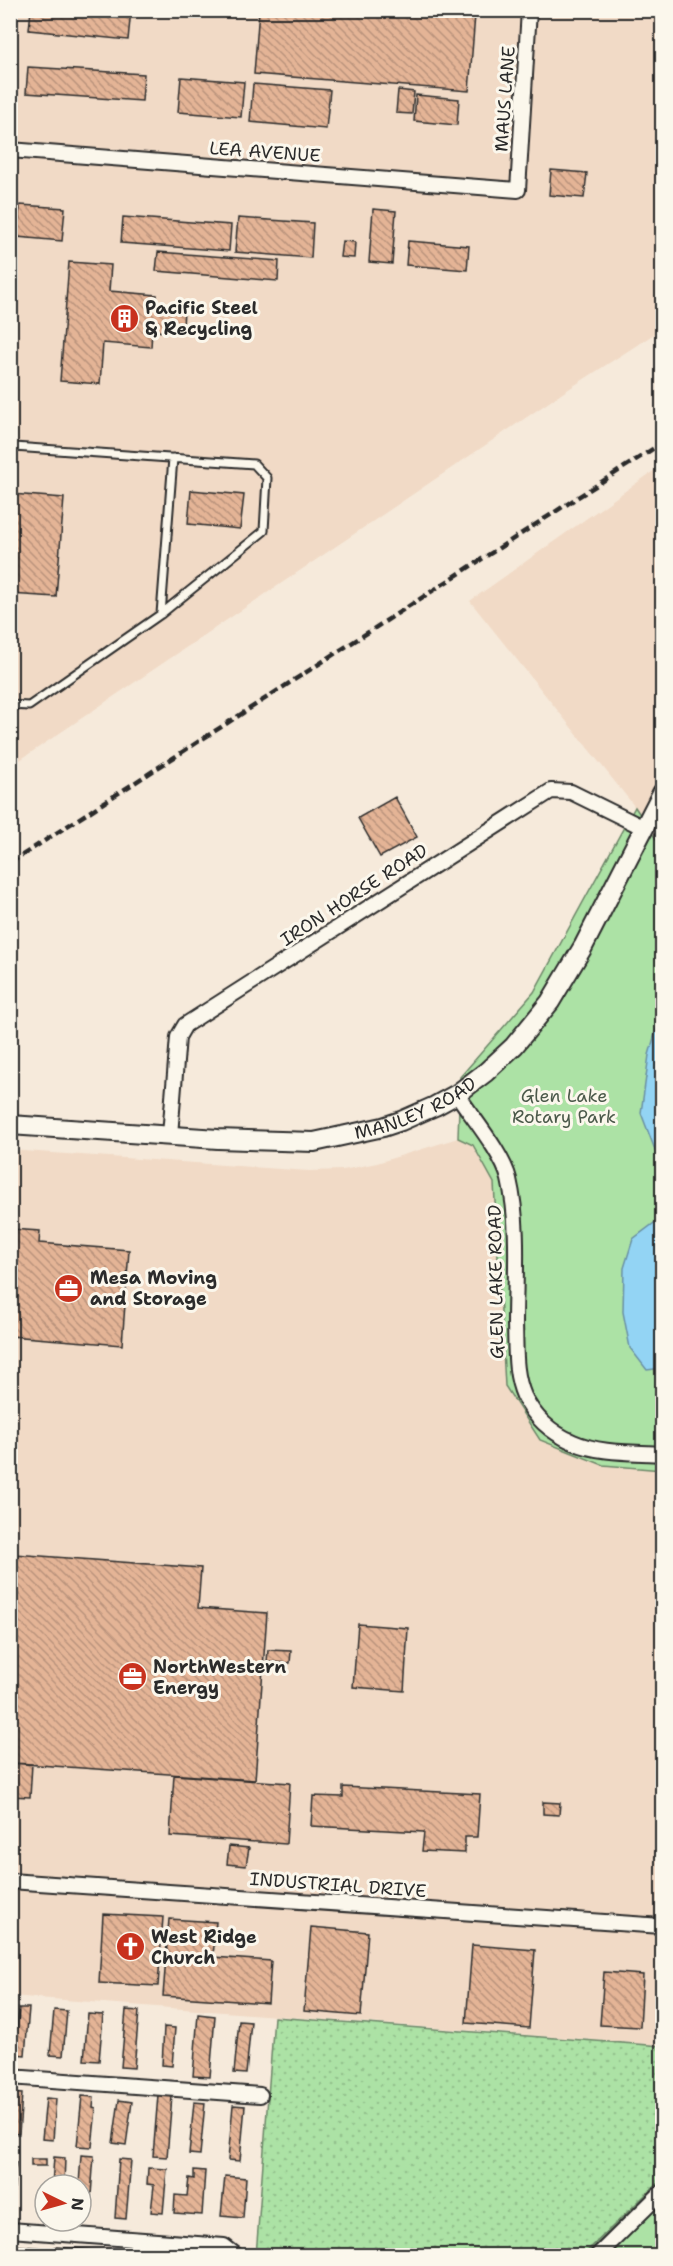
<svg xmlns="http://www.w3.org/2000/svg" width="673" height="2266" font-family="'Shantell Sans',sans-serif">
	<defs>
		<pattern id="grass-dots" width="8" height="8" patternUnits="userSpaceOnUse" patternTransform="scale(1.5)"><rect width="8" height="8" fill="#ace2a5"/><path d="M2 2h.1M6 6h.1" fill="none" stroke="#94c28e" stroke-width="1.8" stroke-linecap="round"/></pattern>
		<pattern id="building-back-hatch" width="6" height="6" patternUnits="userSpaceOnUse" patternTransform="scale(1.5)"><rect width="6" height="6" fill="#e4b496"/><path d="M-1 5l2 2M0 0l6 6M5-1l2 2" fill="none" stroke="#b9937b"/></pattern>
	</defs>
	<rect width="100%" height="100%" fill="#f6eadb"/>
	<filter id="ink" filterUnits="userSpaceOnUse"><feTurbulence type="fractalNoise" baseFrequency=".0167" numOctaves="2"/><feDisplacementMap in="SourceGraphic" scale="12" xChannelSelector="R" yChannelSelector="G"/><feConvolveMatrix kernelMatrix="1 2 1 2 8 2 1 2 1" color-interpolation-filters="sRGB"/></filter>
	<g filter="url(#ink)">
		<!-- built -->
		<path fill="#f1dac6" d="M11,11H662V329L564,392L11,766Z
			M662,465V848L635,807L470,601Z
			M458,1138L473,1145L494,1183L505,1387L540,1440L603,1465L662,1470V2045L11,1996L10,1150L309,1171L343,1170L377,1163Z"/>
		<!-- grass -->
		<path fill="url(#grass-dots)" stroke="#6c8668" stroke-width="1.5" d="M274,2017L662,2046V2179L583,2255L256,2256Z"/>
		<!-- park -->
		<path fill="#ace2a5" stroke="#6c8668" stroke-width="1.5" d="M635,807L662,848V1470L603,1465L540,1440L505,1386L494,1183L473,1145L458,1138L460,1077L534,992Z
			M662,2179V2255H605L589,2250Z"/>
		<!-- water -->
		<path fill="#93d4f4" stroke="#6990a4" stroke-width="1.5" d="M662,1014V1181L657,1155L641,1113L649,1055L659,1020Z
			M662,1198V1368L647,1370L630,1348L623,1312L624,1268L633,1239L658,1220Z"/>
		<!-- building -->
		<path fill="url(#building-back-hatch)" stroke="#2b2b2b" stroke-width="1.5" d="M31,10H131L128,40L29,30Z
			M259,10H414L475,15L469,91L254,74Z
			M28,67L144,74L142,101L26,93Z
			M181,77L244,82L241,117L178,112Z
			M253,84L330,90L326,129L250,122Z
			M398,90L414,92L412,114L396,113Z
			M416,95L459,99L457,125L414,121Z
			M551,170L587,173L584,198L549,195Z
			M20,205L65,208L62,241L17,237Z
			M373,209L396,211L392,264L369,262Z
			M123,217L231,225L229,251L121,243Z
			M238,218L313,223L311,258L235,252Z
			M342,241L355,242L354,258L340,257Z
			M408,241L469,246L467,270L406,265Z
			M158,252L279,261L278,281L156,271Z
			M69,262L111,265L109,291L157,295L156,308L184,310L183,327L170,325L169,332L152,331L151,347L103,343L100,384L60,381Z
			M191,490L244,495L240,529L188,524Z
			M11,494L64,498L56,597L10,594Z
			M395,797L417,837L380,857L358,818Z
			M10,1229L40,1231L39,1243L129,1250L122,1345L10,1336Z
			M14,1554L201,1568L198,1608L267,1613L255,1780L10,1763L17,1659L10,1658V1596Z
			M358,1624L408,1628L404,1691L353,1687Z
			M268,1650L291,1651L290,1663L267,1662Z
			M10,1763L32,1764L30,1797L10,1796Z
			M174,1775L290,1783L286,1844L170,1836Z
			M343,1787L480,1794L477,1837H465V1853L422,1851L424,1832L311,1826L313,1796L343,1797Z
			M543,1802L560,1803L559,1815L543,1814Z
			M229,1846L249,1848L246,1866L227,1864Z
			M103,1914L163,1917L158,1986L99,1983Z
			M169,1919L216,1922L213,1957L271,1961L268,2003L163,1996Z
			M311,1927L368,1932L361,2016L304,2011Z
			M472,1945L535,1950L529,2028L466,2023Z
			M604,1972L643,1975L640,2027L600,2025Z
			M19,2008H29L25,2055L15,2054Z
			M54,2010L67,2011L63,2056L50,2055Z
			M126,2010L139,2011L134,2068L121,2067Z
			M88,2014L103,2015L99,2061L84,2060Z
			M198,2014L215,2016L210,2077L193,2076Z
			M239,2021L251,2022L246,2074L234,2073Z
			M164,2027L175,2028L172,2066L162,2065Z
			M10,2093L22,2094L19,2134L10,2133Z
			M158,2095L172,2096L167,2157L153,2156Z
			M82,2096L94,2097L93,2108L96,2109L92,2147L77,2146Z
			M46,2098L56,2099L53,2140L42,2139Z
			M119,2100L132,2102L126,2145L113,2143Z
			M194,2102L205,2103L200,2155L189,2154Z
			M233,2105L245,2106L240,2161L228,2160Z
			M81,2155L94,2156L90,2208L81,2207V2185H79Z
			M54,2157L65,2158L64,2185H52Z
			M31,2159H46V2166H31Z
			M119,2159L131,2160L126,2219L115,2218Z
			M10,2162H16L13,2197H10Z
			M148,2168L167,2169L163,2213L151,2212L154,2185L147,2184Z
			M194,2170L205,2171L202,2215L174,2213L175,2195L187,2196L189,2178L194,2179Z
			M225,2176L246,2178L243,2218L221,2216Z
			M10,2245L43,2248L42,2256H10Z
			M55,2247L107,2251L106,2256H54Z
			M116,2251L165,2256H116Z"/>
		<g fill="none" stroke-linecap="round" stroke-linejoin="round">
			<defs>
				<path id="lane" d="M161,614L173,458
					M10,705L29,706L161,614L264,531L267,478L254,464L14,447"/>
				<path id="street" d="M10,150L518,190L529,10
					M457,1094C472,1117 503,1154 509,1179C520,1226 515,1277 515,1324C516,1349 514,1373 524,1396C534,1417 552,1433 573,1442C600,1454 634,1452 662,1454
					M170,1135L178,1037L185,1025L551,791L571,792L644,828
					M10,1881L662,1926
					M10,2077L260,2095
					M10,2230L224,2246L237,2256
					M597,2256L662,2192"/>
				<g id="secondary">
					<path id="s1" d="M10,1125L218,1139L314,1142L383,1127L401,1121L435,1106L457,1094L486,1072L514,1046L550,1002L583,947L662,793"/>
				</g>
			</defs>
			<!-- lane casing -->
			<use href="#lane" stroke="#2b2b2b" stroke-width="11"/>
			<!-- street casing -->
			<use href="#street" stroke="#2b2b2b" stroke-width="18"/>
			<!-- secondary casing -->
			<use href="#secondary" stroke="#2b2b2b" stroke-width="22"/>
			<!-- lane -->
			<use href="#lane" stroke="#fbf7ec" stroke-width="7"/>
			<!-- street -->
			<use href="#street" stroke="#fbf7ec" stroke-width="14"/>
			<!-- secondary -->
			<use href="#secondary" stroke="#fbf7ec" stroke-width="18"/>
			<!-- rail -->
			<path stroke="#2b2b2b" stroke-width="4.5" stroke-dasharray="9 4.5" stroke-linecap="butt" d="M10,863L662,443"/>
		</g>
	</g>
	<!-- icons -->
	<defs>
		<symbol id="building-disc" viewBox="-11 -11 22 22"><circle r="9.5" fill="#c8321e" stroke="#fbf7ec"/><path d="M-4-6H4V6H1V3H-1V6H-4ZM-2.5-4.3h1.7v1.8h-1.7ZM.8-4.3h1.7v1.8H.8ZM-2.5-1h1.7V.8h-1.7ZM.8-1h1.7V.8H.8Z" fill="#fff"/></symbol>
		<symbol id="office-disc" viewBox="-11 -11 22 22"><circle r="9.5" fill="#c8321e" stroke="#fbf7ec"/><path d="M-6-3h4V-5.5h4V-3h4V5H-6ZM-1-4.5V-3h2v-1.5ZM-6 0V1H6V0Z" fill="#fff"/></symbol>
		<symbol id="church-disc" viewBox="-11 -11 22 22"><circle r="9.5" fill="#c8321e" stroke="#fbf7ec"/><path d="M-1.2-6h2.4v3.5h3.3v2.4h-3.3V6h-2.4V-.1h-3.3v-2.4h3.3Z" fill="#fff"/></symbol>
	</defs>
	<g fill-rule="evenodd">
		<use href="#building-disc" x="108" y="302" width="33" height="33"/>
		<use href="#office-disc" x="52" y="1272" width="33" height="33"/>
		<use href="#office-disc" x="116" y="1660" width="33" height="33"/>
		<use href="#church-disc" x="114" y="1930" width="33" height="33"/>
	</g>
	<g text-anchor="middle" stroke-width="6" stroke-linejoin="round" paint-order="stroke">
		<!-- street labels -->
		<g font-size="18" fill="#2b2b2b" stroke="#fbf7ec">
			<text transform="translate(505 99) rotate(-86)" y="6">MAUS LANE</text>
			<text transform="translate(265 152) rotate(4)" y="6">LEA AVENUE</text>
			<text transform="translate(354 895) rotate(-33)" y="6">IRON HORSE ROAD</text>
			<text dy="6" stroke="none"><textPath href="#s1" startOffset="412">MANLEY ROAD</textPath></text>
			<text transform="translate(496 1282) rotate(-91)" y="6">GLEN LAKE ROAD</text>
			<text transform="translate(338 1885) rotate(4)" y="6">INDUSTRIAL DRIVE</text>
		</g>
		<!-- poi labels -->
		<g font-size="18" font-weight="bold" fill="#2b2b2b" stroke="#fbf7ec" text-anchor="start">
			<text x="145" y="314">Pacific Steel<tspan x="145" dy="21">&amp; Recycling</tspan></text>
			<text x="90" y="1284">Mesa Moving<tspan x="90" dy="21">and Storage</tspan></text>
			<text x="153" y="1673">NorthWestern<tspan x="153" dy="21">Energy</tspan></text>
			<text x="151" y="1943">West Ridge<tspan x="151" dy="21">Church</tspan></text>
		</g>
		<!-- park labels -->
		<g font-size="18" fill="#4b594a" stroke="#fbf7ec">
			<text x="564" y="1102">Glen Lake<tspan x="564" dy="21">Rotary Park</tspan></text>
		</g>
	</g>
	<!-- margin -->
	<rect width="673" height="2266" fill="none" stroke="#fbf7ec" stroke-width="36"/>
	<rect x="18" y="18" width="637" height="2230" fill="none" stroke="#2b2b2b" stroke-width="2" filter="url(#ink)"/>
	<!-- north arrow -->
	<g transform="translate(63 2203) rotate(95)"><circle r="28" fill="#fbf7ec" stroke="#a8a59f" stroke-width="1.5"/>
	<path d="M0-4.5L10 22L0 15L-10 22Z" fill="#c8321e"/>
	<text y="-9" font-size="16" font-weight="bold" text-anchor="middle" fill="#2b2b2b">N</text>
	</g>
</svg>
